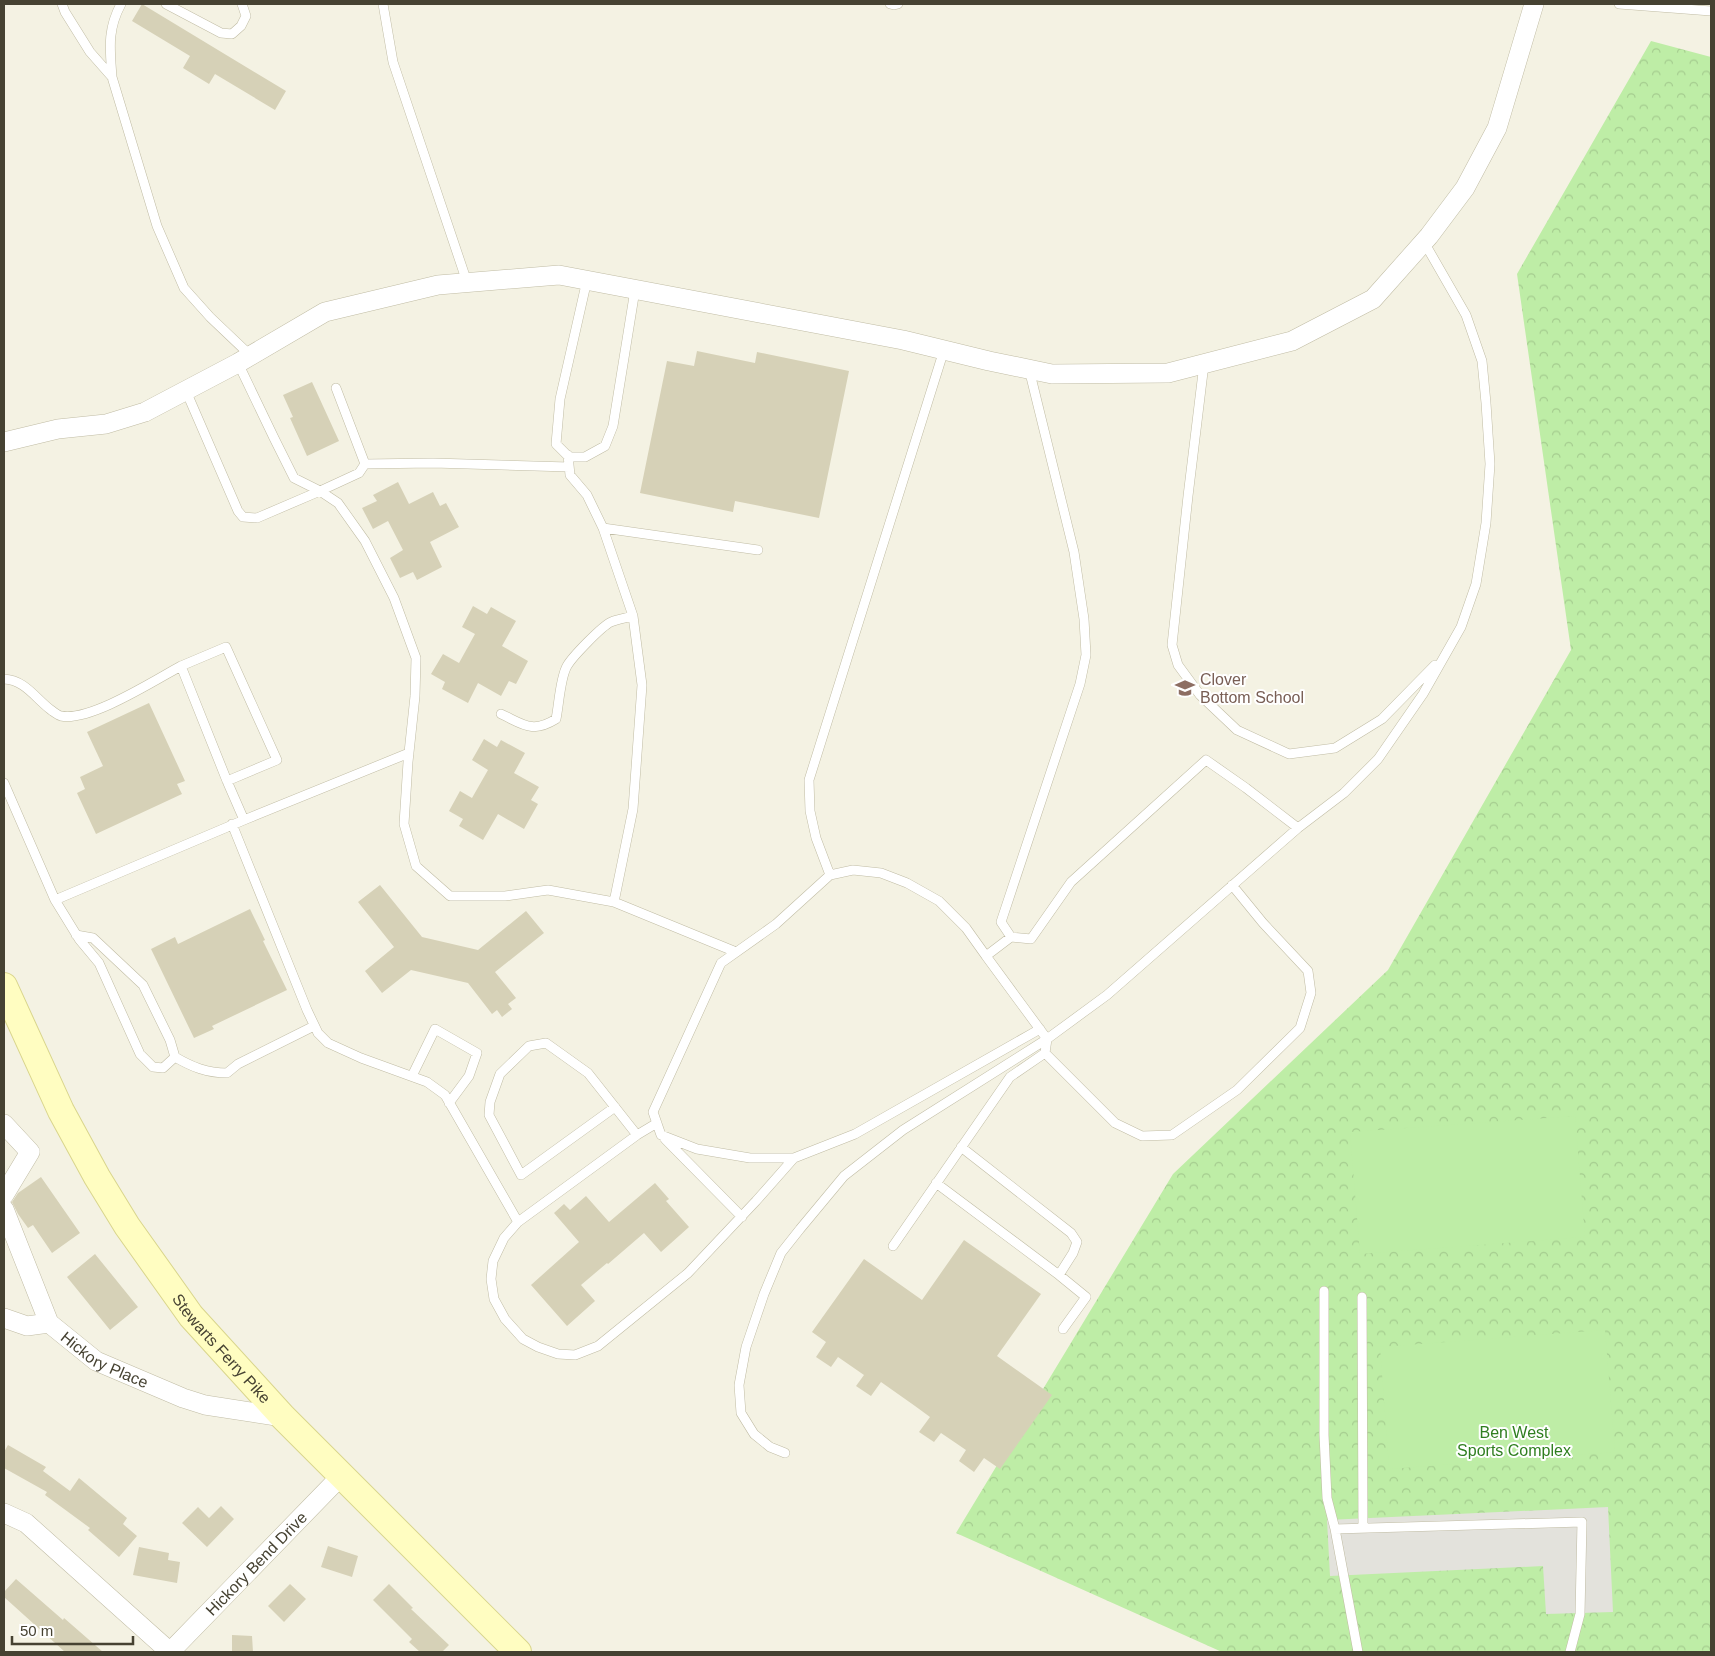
<svg xmlns="http://www.w3.org/2000/svg" width="1715" height="1656" font-family="Helvetica,sans-serif">
	<defs>
		<pattern id="forest-crowns" width="20" height="18" patternUnits="userSpaceOnUse" patternTransform="scale(1.25)"><rect width="20" height="18" fill="#beeda6"/><path d="M2 6a3 3 0 1 1 6 0M12 15a3 3 0 1 1 6 0" fill="none" stroke="#a5cc8f"/></pattern>
	</defs>
	<rect width="100%" height="100%" fill="#f4f2e3"/>
	<!-- forest -->
	<path fill="url(#forest-crowns)" d="M1651,41L1711,57V1652H1222L956,1533L1173,1174L1388,970L1571,650L1517,274Z"/>
	<!-- pitch -->
	<path fill="#beeda6" d="M1575,1116L1585,1237L1360,1254L1350,1132Z
		M1605,1330L1615,1452L1389,1469L1380,1347Z"/>
	<!-- parking -->
	<path fill="#e3e2dc" d="M1608,1507L1613,1612L1546,1614L1543,1566L1330,1576L1327,1520Z"/>
	<!-- building -->
	<path fill="#d6d1b7" d="M142,4L286,91L275,110L215,74L209,84L183,68L190,56L132,21Z
		M697,351L755,363L757,352L849,371L819,518L735,501L733,512L640,493L667,361L694,366Z
		M312,382L339,441L307,456L290,418L293,417L283,395Z
		M398,482L409,504L433,492L440,506L446,503L459,527L430,542L442,567L417,580L413,572L400,578L390,558L403,550L388,521L373,529L362,508L377,501L373,495Z
		M473,606L487,614L491,607L516,621L502,646L528,661L516,684L509,681L501,696L478,683L468,703L442,689L445,682L431,674L443,654L459,663L475,634L462,627Z
		M149,703L185,781L177,784L182,794L96,834L77,793L85,789L80,777L103,766L87,732Z
		M484,739L497,747L501,740L525,753L514,773L539,787L531,800L538,804L524,829L498,814L483,840L459,826L463,819L449,811L460,791L472,798L488,770L472,760Z
		M380,885L422,937L478,950L526,911L544,933L495,972L516,998L508,1004L512,1009L502,1017L497,1010L492,1014L468,983L411,970L382,993L365,971L394,947L358,902Z
		M250,909L265,940L263,941L287,990L212,1026L214,1029L194,1038L151,949L175,937L178,944Z
		M41,1177L80,1233L52,1253L33,1225L28,1228L18,1214L12,1202L18,1193Z
		M655,1183L669,1199L666,1201L689,1227L661,1252L644,1233L608,1264L607,1263L581,1285L595,1301L567,1326L531,1285L579,1242L554,1213L564,1204L570,1210L586,1196L609,1222Z
		M964,1240L1041,1294L997,1356L1052,1395L1000,1469L984,1458L974,1472L959,1461L966,1450L941,1433L934,1442L919,1432L930,1417L915,1406L881,1382L871,1396L856,1386L864,1375L838,1357L831,1367L816,1357L826,1342L812,1332L864,1259L922,1300Z
		M95,1254L138,1307L110,1330L67,1277Z
		M8,1445L46,1467L43,1471L70,1491L79,1478L127,1518L123,1524L137,1536L119,1557L88,1530L90,1528L45,1495L47,1492L4,1468V1452Z
		M221,1506L234,1519L207,1547L182,1523L198,1507L209,1518Z
		M328,1546L358,1556L352,1577L321,1567Z
		M139,1547L169,1553L168,1560L180,1562L177,1583L133,1575Z
		M16,1579L63,1620L64,1618L103,1652H65L4,1597V1592Z
		M290,1584L306,1599L284,1622L268,1606Z
		M389,1584L413,1608L411,1609L449,1645L442,1652H420L409,1642L412,1639L373,1600Z
		M232,1635L252,1636L253,1652H232Z"/>
	<g fill="none" stroke-linecap="round" stroke-linejoin="round">
		<defs>
			<path id="lane" d="M62,4L65,12L90,52L112,77L157,226L184,288L210,317L250,355
				M166,4L221,33L232,34L241,26L246,16L242,4
				M383,4L393,62L467,282
				M890,4L894,5L898,4
				M1619,4L1711,11
				M112,77C110,49 107,30 121,4
				M587,280L560,399L556,444L569,457H585L605,446L613,426L635,290
				M944,350L809,780L810,811L816,838L830,875L853,870L881,873L907,883L939,901L966,928L986,956
				M238,363L274,438L294,478L320,491L359,473L365,464L336,388
				M1204,364L1188,496L1172,645L1178,665L1200,695L1237,730L1289,754L1335,748L1382,719L1435,665
				M186,391L238,511L243,517L257,518L320,491L338,503L365,541L394,598L416,658L415,696L408,762L404,824L416,866L450,896H505L548,890L614,902
				M568,455L570,475L587,495L603,528L633,616L642,685L633,809L614,902L736,952
				M365,464L433,463L569,467
				M603,528L758,550
				M4,679C25,680 35,698 51,710C54,712 57,715 61,716C90,722 155,680 181,666
				M501,714C523,724 532,734 556,719C559,705 560,678 567,666C572,657 602,626 611,622C618,619 626,618 633,616
				M227,781L181,666L226,647L277,760L227,781L244,820
				M4,783L55,900L79,939L99,963L140,1054L153,1067L163,1068L175,1057L170,1040L143,985L93,938L76,935
				M232,824L307,1010L318,1033L328,1043L361,1058L427,1082L445,1095L518,1222
				M830,875L776,924L721,963L653,1112L661,1135L697,1149L750,1158H794L855,1134L1040,1029
				M1232,885L1263,923L1308,971L1311,993L1300,1028L1237,1090L1172,1135L1142,1136L1115,1123L1045,1053L1047,1039L1107,995L1298,828L1344,793L1378,759L1423,694L1461,627L1476,584L1486,523L1490,464L1486,403L1482,361L1466,315L1424,242
				M55,900L244,820L409,753
				M1011,937L1001,922L1080,684L1086,655L1084,619L1074,552L1029,369
				M175,1057C192,1067 207,1073 227,1073L238,1064L314,1026
				M412,1076L435,1029L477,1053L469,1076L449,1103
				M615,1107L521,1175L489,1115L490,1102L500,1074L529,1046L546,1043L588,1073L637,1135
				M657,1123L637,1135L518,1222L504,1238L493,1261L491,1279L494,1299L505,1319L523,1339L538,1347L558,1354L575,1355L598,1346L688,1273L756,1201L794,1158
				M665,1139L742,1217
				M936,1183L1059,1275L1073,1253L1077,1242L1071,1233L961,1147
				M893,1246L1010,1077L1045,1053
				M1059,1275L1086,1297L1063,1329
				M1324,1291V1435L1327,1498L1335,1529
				M1362,1297L1363,1528
				M785,1453L770,1447L754,1434L741,1413L739,1385L746,1347L764,1294L781,1253L800,1229L844,1176L903,1130L1047,1039L986,956L1011,937L1031,939L1071,882L1206,760L1246,788L1298,828
				M1358,1652L1335,1529L1582,1522L1580,1614L1570,1652"/>
			<g id="street">
				<path d="M4,442L58,429L106,424L145,412L238,363L325,312L438,285L559,275L903,340L989,361L1052,374L1168,373L1292,341L1373,299L1429,236L1465,188L1497,128L1534,4"/>
				<path d="M4,1124L30,1152L4,1195"/>
				<path id="s1" d="M4,1209L49,1323L96,1361L183,1398L205,1405L283,1417"/>
				<path d="M4,1318L27,1326L49,1323"/>
				<path id="s2" d="M4,1513L26,1523L170,1652L342,1475"/>
			</g>
			<g id="secondary">
				<path id="s3" d="M4,986L61,1111L97,1177L127,1226L191,1316L283,1417L518,1652"/>
			</g>
		</defs>
		<!-- lane casing -->
		<use href="#lane" stroke="#c0bca4" stroke-width="10"/>
		<!-- street casing -->
		<use href="#street" stroke="#c0bca4" stroke-width="20"/>
		<!-- secondary casing -->
		<use href="#secondary" stroke="#d9d58c" stroke-width="28"/>
		<!-- lane -->
		<use href="#lane" stroke="#fff" stroke-width="9"/>
		<!-- street -->
		<use href="#street" stroke="#fff" stroke-width="19"/>
		<!-- secondary -->
		<use href="#secondary" stroke="#fffdc1" stroke-width="26"/>
	</g>
	<!-- icons -->
	<defs>
		<symbol id="school-bare" viewBox="-9 -9 18 18"><path d="M0-5L7-2L0 1L-7-2ZM-4 1L0 2.5L4 1V4Q0 6-4 4Z" fill="#8d6e63" stroke="#fff" stroke-width="2.5" paint-order="stroke"/></symbol>
	</defs>
	<g fill-rule="evenodd">
		<use href="#school-bare" x="1171" y="674" width="28" height="28"/>
	</g>
	<g text-anchor="middle" stroke-width="4" stroke-linejoin="round" paint-order="stroke">
		<!-- education labels -->
		<g font-size="16" fill="#785e54" stroke="#fff" text-anchor="start">
			<text x="1200" y="685">Clover<tspan x="1200" dy="18">Bottom School</tspan></text>
		</g>
		<!-- street labels -->
		<g font-size="16" fill="#464232" stroke="#fff">
			<text dy="6" stroke="none"><textPath href="#s3" startOffset="425">Stewarts Ferry Pike</textPath></text>
			<text dy="6" stroke="none"><textPath href="#s1" startOffset="190">Hickory Place</textPath></text>
			<text dy="6" stroke="none"><textPath href="#s2" startOffset="341">Hickory Bend Drive</textPath></text>
		</g>
		<!-- park labels -->
		<g font-size="16" fill="#2f7e1f" stroke="#fff">
			<text x="1514" y="1438">Ben West<tspan x="1514" dy="18">Sports Complex</tspan></text>
		</g>
	</g>
	<!-- border -->
	<rect width="1715" height="1656" fill="none" stroke="#464232" stroke-width="10"/>
	<!-- scale -->
	<path d="M12 1636v8h121v-8" fill="none" stroke="#464232" stroke-width="2.5"/>
	<text x="20" y="1636" font-size="15" fill="#464232" stroke="#ffffff" stroke-width="4" paint-order="stroke">50 m</text>
</svg>
